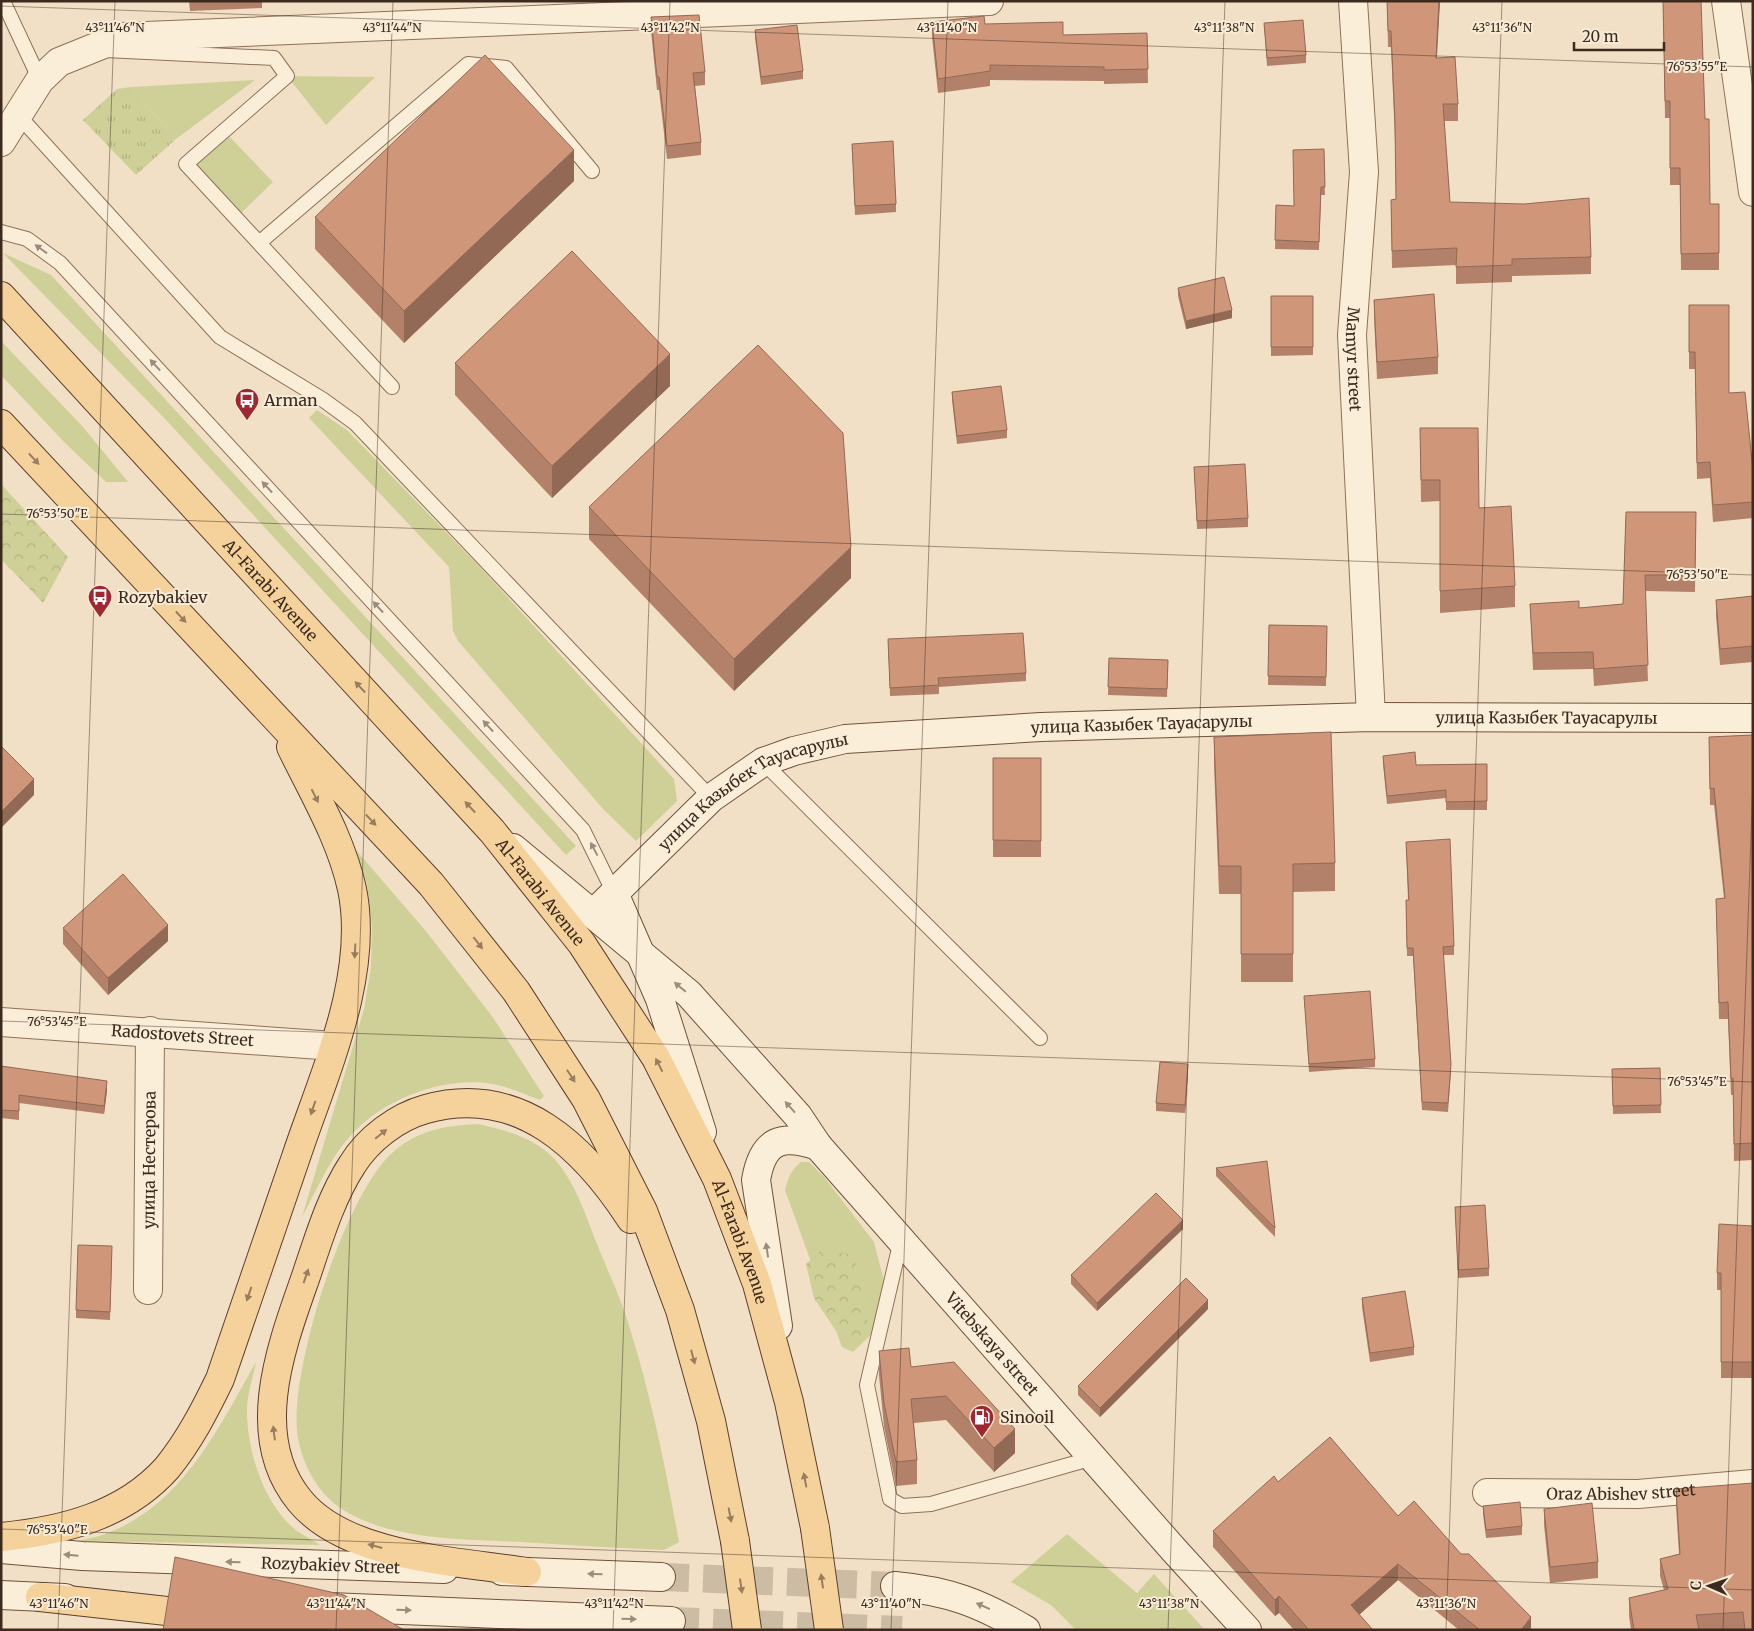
<svg xmlns="http://www.w3.org/2000/svg" width="1754" height="1631" font-family="Merriweather,serif">
	<defs>
		<pattern id="forest-crowns" width="20" height="18" patternUnits="userSpaceOnUse" patternTransform="scale(1.25)"><rect width="20" height="18" fill="#ced098"/><path d="M2 6a3 3 0 1 1 6 0M12 15a3 3 0 1 1 6 0" fill="none" stroke="#b2b383"/></pattern>
		<pattern id="park-tufts" width="24" height="20" patternUnits="userSpaceOnUse" patternTransform="scale(1.25)"><rect width="24" height="20" fill="#ced098"/><path d="M3 7l-1-3M5 7V3M7 7l1-3M15 17l-1-3M17 17v-4M19 17l1-3" fill="none" stroke="#b2b383"/></pattern>
	</defs>
	<rect width="100%" height="100%" fill="#f1e0c5"/>
	<!-- green -->
	<path fill="#ced098" d="M287,76L375,77L326,125Z
		M255,80L176,139L131,87Z
		M224,131L273,182L236,218L186,164Z
		M3,253L51,275L576,846L566,855L167,421Z
		M1,341L83,427L128,482H106L66,444L1,375Z
		M317,410L347,430L479,566L674,779L677,801L636,841L604,810L458,641L453,631L449,567L309,418Z
		M355,849L425,930L492,1016L544,1096L540,1100C524,1094 509,1087 493,1084C446,1076 389,1097 356,1130C332,1153 318,1188 302,1217L364,1009L371,967L372,926L367,884Z
		M478,1124C502,1129 528,1136 547,1152C573,1174 585,1214 597,1244C608,1272 622,1300 630,1329C652,1399 666,1470 679,1542L664,1550C616,1548 569,1545 521,1542C464,1539 388,1541 339,1507C315,1490 300,1459 297,1431C291,1366 344,1198 391,1154C415,1131 446,1125 478,1124Z
		M801,1162H809L825,1178L874,1242L887,1293L876,1330L853,1352L842,1347L785,1190C788,1178 791,1170 801,1162Z
		M256,1362C253,1377 248,1392 247,1407C246,1448 263,1505 297,1531C304,1536 313,1540 320,1545L78,1541C88,1538 99,1537 108,1533C183,1504 219,1427 256,1362Z
		M1067,1534L1137,1593L1154,1574L1205,1630H1076L1051,1605L1011,1582Z"/>
	<!-- forest -->
	<path fill="url(#forest-crowns)" d="M1,484L68,557L43,603L1,559Z
		M823,1249L854,1255L868,1323L859,1338L836,1331L814,1298L806,1264Z"/>
	<!-- park -->
	<path fill="url(#park-tufts)" d="M131,87L176,139L136,175L83,120L117,89Z"/>
	<g fill="none" stroke-linecap="round" stroke-linejoin="round">
		<!-- secondary-tunnel -->
		<path stroke="#cdbca4" stroke-width="28" stroke-dasharray="28 14" stroke-linecap="butt" d="M661,1577L895,1586
			M671,1621L902,1630"/>
		<defs>
			<path id="lane" d="M3,1L40,80
				M105,50L274,58L287,76L186,164L392,387
				M18,115L220,337L322,399L355,423L711,798
				M1,232L27,239L60,263L583,830L614,893
				M259,243L468,64L506,68L592,171
				M763,762L1040,1038
				M901,1240L867,1385L890,1499L902,1506L931,1504L1093,1458"/>
			<g id="street">
				<path id="s1" d="M1353,1L1364,172L1352,335L1371,717"/>
				<path d="M1726,1L1753,192"/>
				<path d="M1,142L40,80L59,62L121,37L989,1"/>
				<path id="s2" d="M1,1022L334,1046"/>
				<path id="s3" d="M148,1290L150,1031"/>
				<path id="s4" d="M1487,1493L1638,1494L1753,1484"/>
			</g>
			<g id="secondary">
				<path id="s5" d="M513,848L689,994L798,1116L818,1146L1174,1550L1247,1630"/>
				<path d="M614,893L660,999L702,1132"/>
				<path id="s6" d="M593,914L711,798L763,762L794,751L845,739L1041,727L1371,717L1753,718"/>
				<path d="M778,1326L756,1180C763,1139 782,1134 818,1146"/>
				<path id="s7" d="M1,1549L82,1556L444,1569"/>
				<path d="M502,1571L661,1577"/>
				<path d="M895,1586C949,1591 980,1603 1026,1630"/>
				<path d="M1,1595L65,1598"/>
				<path d="M330,1607L671,1621"/>
			</g>
			<g id="primary">
				<path id="s8" d="M1,296L492,831L582,944L656,1058L717,1179L757,1284L789,1402L815,1528"/>
				<path d="M1,424L431,884L516,991L586,1099L643,1211L680,1310L711,1421L735,1541"/>
				<path d="M1,1537C62,1531 124,1516 167,1468C189,1441 205,1410 220,1379C246,1305 271,1231 296,1157C323,1076 370,976 352,889C341,839 314,794 291,747"/>
				<path d="M527,1572C458,1561 347,1558 300,1501C247,1437 281,1347 305,1279C318,1241 330,1199 352,1165C368,1139 397,1117 426,1109C519,1083 584,1147 631,1219"/>
				<path d="M40,1597L203,1615"/>
			</g>
		</defs>
		<!-- lane casing -->
		<use href="#lane" stroke="#8d715a" stroke-width="16"/>
		<!-- street casing -->
		<use href="#street" stroke="#8d715a" stroke-width="30"/>
		<!-- secondary casing -->
		<use href="#secondary" stroke="#6f523d" stroke-width="30"/>
		<!-- primary casing -->
		<use href="#primary" stroke="#5b3f2e" stroke-width="30"/>
		<!-- lane -->
		<use href="#lane" stroke="#faeed9" stroke-width="14"/>
		<!-- street -->
		<use href="#street" stroke="#faeed9" stroke-width="28"/>
		<!-- secondary -->
		<use href="#secondary" stroke="#faeed9" stroke-width="28"/>
		<!-- primary -->
		<use href="#primary" stroke="#f5d19c" stroke-width="28"/>
		<defs>
			<path id="primary-bridge" d="M815,1528L829,1630
				M735,1541L747,1630"/>
		</defs>
		<!-- primary-bridge casing -->
		<use href="#primary-bridge" stroke="#5b3f2e" stroke-width="30" stroke-linecap="butt"/>
		<!-- primary-bridge -->
		<use href="#primary-bridge" stroke="#f5d19c" stroke-width="28"/>
	</g>
	<!-- wall -->
	<path fill="#b38169" d="M189,1H262V8L190,11Z
		M1387,1H1440L1436,58L1458,104V121H1444L1450,202L1591,257V274L1512,276V282L1456,284V265L1392,268L1391,200L1396,199L1395,140L1391,47H1388Z
		M1663,1L1705,119L1710,204H1719V270H1681L1680,185H1670V118H1665Z
		M651,17L705,72V85L695,86L701,142V155L667,159L659,90H657L651,31Z
		M932,22L985,24L1063,35L1147,33L1148,83L1104,84V81L990,80V86L938,93L932,37Z
		M1264,23L1306,55V63L1267,66Z
		M755,30L803,71V79L761,85L755,38Z
		M852,144L896,204V212L855,215Z
		M1324,149L1325,195H1321L1319,250L1275,249L1276,205L1294,206Z
		M574,181L404,343L315,249V217Z
		M1178,288L1232,318L1186,329L1178,296Z
		M1271,296H1313V355L1271,356Z
		M1374,300L1438,357V374L1377,379L1374,317Z
		M1689,305L1729,393L1753,471V518L1713,522L1710,478L1697,479L1695,369H1689Z
		M455,363L670,386L552,498L455,395Z
		M952,392L1007,430V438L957,444L952,400Z
		M1420,428L1479,508L1515,586V607L1440,613V501L1421,502Z
		M1194,467L1248,518V527L1197,529Z
		M589,507L851,578L734,691L589,539Z
		M1626,512H1696L1695,592L1645,591L1648,681L1594,686L1593,669L1533,670L1530,604L1579,608L1623,604Z
		M1753,596V662L1720,665L1716,616V600Z
		M1269,625L1327,626L1326,686L1268,685Z
		M888,639L1026,673V681L939,687V694L890,696Z
		M1109,658L1168,660L1167,697L1108,695Z
		M1753,735V1160L1734,1161L1733,1095H1731L1728,1019H1719L1716,899L1724,898L1714,805H1710L1709,737Z
		M1214,737L1335,863V891L1293,892V982H1241V894H1219L1214,765Z
		M1383,756L1416,765L1487,764V810H1446V798L1387,804L1383,764Z
		M993,758H1041V857H993Z
		M1406,842L1454,946V955H1443L1451,1072L1448,1112L1422,1110L1413,956H1407L1406,900H1408Z
		M63,928L168,941L108,995L63,944Z
		M1304,996L1375,1059V1067L1309,1072Z
		M1,1066L107,1090L104,1114L19,1103V1120L1,1118Z
		M1660,1068L1661,1113L1613,1114L1612,1069Z
		M1188,1072L1185,1113L1156,1111V1103Z
		M1216,1168L1275,1228V1237L1216,1176Z
		M1455,1207L1489,1268V1276L1458,1278Z
		M1753,1226V1378H1721V1290H1717V1273Z
		M1183,1229L1097,1311L1071,1284V1275Z
		M112,1255L110,1320L76,1318V1310Z
		M1362,1298L1414,1347V1355L1370,1362L1362,1307Z
		M1208,1309L1100,1417L1078,1395V1386Z
		M879,1351L911,1367L1015,1453L994,1472L946,1420L914,1423L917,1460V1484L896,1486L884,1427L879,1375Z
		M1278,1482L1398,1516L1461,1554L1531,1630H1459L1398,1580L1359,1615L1373,1630H1294L1279,1613L1275,1616L1213,1547V1531Z
		M1676,1489L1753,1630H1631L1629,1616V1598L1664,1590L1660,1576V1559L1679,1554L1676,1506Z
		M1483,1506L1522,1526V1535L1486,1538L1483,1514Z
		M1544,1509L1598,1562V1578L1550,1583L1544,1525Z"/>
	<!-- shaded-wall -->
	<path fill="#926955" d="M1439,1H1440L1436,75V58Z
		M574,150V181L404,343V311Z
		M1232,310V318L1186,329V321Z
		M670,354V386L552,498V466Z
		M851,547V578L734,691V659Z
		M34,779V795L1,828V812Z
		M168,925V941L108,995V978Z
		M1188,1064V1072L1185,1113V1105Z
		M107,1081V1090L104,1114V1106Z
		M1183,1220V1229L1097,1311V1303Z
		M1208,1300V1309L1100,1417V1408Z
		M1015,1429V1453L994,1472V1448Z
		M1398,1564V1580L1351,1622V1605Z
		M1279,1596V1613L1275,1616V1600Z
		M1531,1617V1630H1521Z"/>
	<!-- building -->
	<path fill="#d0967a" stroke="#926955" d="M1387,1H1439L1436,58L1455,57L1458,104H1443L1450,202L1524,204L1589,198L1591,257L1512,259V265L1456,267L1457,248L1392,251L1391,200L1396,199L1395,123L1391,31H1388Z
		M1663,1H1701L1705,119H1709L1710,204H1719V253L1681,254L1680,168H1670V101H1665Z
		M699,15L705,72L693,73L701,142L667,146L659,77H657L651,17Z
		M984,16L985,24L1063,22V35L1147,33L1148,69L1104,70V67L990,65V71L938,79L932,22Z
		M1303,20L1306,55L1267,58L1264,23Z
		M797,25L803,71L761,77L755,30Z
		M485,55L574,150L404,311L315,217Z
		M893,141L896,204L855,206L852,144Z
		M1324,149L1325,187H1321L1319,242L1275,240L1276,205L1294,206L1293,150Z
		M572,251L670,354L552,466L455,363Z
		M1224,277L1232,310L1186,321L1178,288Z
		M1434,294L1438,357L1377,362L1374,300Z
		M1271,296H1313V347H1271Z
		M1689,305H1729V393L1745,392L1753,471V502L1713,505L1710,462L1697,463L1695,352H1689Z
		M758,345L843,433L851,547L734,659L589,507Z
		M1001,386L1007,430L957,436L952,392Z
		M1420,428H1478L1479,508L1511,506L1515,586L1440,591V480H1421Z
		M1245,464L1248,518L1197,521L1194,467Z
		M1626,512H1696L1695,575H1645L1648,665L1594,669L1593,652L1533,653L1530,604L1579,601V608L1623,604Z
		M1753,596V646L1720,649L1716,600Z
		M1269,625L1327,626L1326,677L1268,676Z
		M1023,633L1026,673L938,678L939,685L890,688L888,639Z
		M1109,658L1168,660L1167,689L1108,687Z
		M1331,732L1335,863L1293,864V954H1241V866H1219L1214,737Z
		M1753,735V1143L1734,1144L1733,1078L1731,1079L1728,1002L1719,1003L1716,899L1725,898L1714,788L1710,789L1709,737Z
		M1,746L34,779L1,812Z
		M1415,752L1416,765L1487,764V801L1446,802V790L1387,796L1383,756Z
		M993,758H1041V841L993,840Z
		M1450,839L1454,946L1443,947L1451,1064L1448,1103L1422,1102L1413,948H1407L1406,900H1409L1406,842Z
		M123,874L168,925L108,978L63,928Z
		M1370,991L1375,1059L1309,1064L1304,996Z
		M1160,1062L1188,1064L1185,1105L1156,1103Z
		M1,1066L107,1081L104,1106L19,1095V1111L1,1110Z
		M1660,1068L1661,1105L1613,1106L1612,1069Z
		M1267,1161L1275,1228L1216,1168Z
		M1156,1193L1183,1220L1097,1303L1071,1275Z
		M1485,1205L1489,1268L1458,1270L1455,1207Z
		M1719,1224L1753,1226V1362H1721V1273H1717Z
		M78,1245L112,1246L110,1312L76,1310Z
		M1186,1278L1208,1300L1100,1408L1078,1386Z
		M1405,1291L1414,1347L1370,1353L1362,1298Z
		M909,1348L911,1367L954,1362L1015,1429L994,1448L946,1396L911,1399L917,1460L896,1462L884,1403L879,1351Z
		M1330,1437L1398,1516L1414,1501L1461,1554H1469L1531,1617L1521,1630H1480L1398,1564L1351,1605L1373,1630H1309L1279,1596L1275,1600L1213,1531L1274,1476L1278,1482Z
		M1753,1483V1630H1745L1743,1612L1696,1615L1699,1630H1634L1629,1598L1668,1589L1660,1559L1680,1554L1676,1489Z
		M1520,1502L1522,1526L1486,1530L1483,1506Z
		M1592,1503L1598,1562L1550,1567L1544,1509Z
		M175,1557L344,1595L404,1630H163Z"/>
	<!-- one-way arrows -->
	<defs><path id="oneway-solid" d="M-6-.8H1V-3.2L6.5 0L1 3.2V.8H-6Z" transform="scale(1.25)"/></defs>
	<g fill="#9b8c7c">
		<use href="#oneway-solid" transform="translate(41 249) rotate(-144)"/>
		<use href="#oneway-solid" transform="translate(155 365) rotate(-133)"/>
		<use href="#oneway-solid" transform="translate(267 487) rotate(-133)"/>
		<use href="#oneway-solid" transform="translate(378 607) rotate(-133)"/>
		<use href="#oneway-solid" transform="translate(488 726) rotate(-133)"/>
		<use href="#oneway-solid" transform="translate(594 849) rotate(-118)"/>
		<use href="#oneway-solid" transform="translate(680 987) rotate(-140)"/>
		<use href="#oneway-solid" transform="translate(790 1107) rotate(-132)"/>
		<use href="#oneway-solid" transform="translate(767 1250) rotate(-98)"/>
		<use href="#oneway-solid" transform="translate(71 1555) rotate(-175)"/>
		<use href="#oneway-solid" transform="translate(233 1562) rotate(-178)"/>
		<use href="#oneway-solid" transform="translate(595 1574) rotate(-178)"/>
		<use href="#oneway-solid" transform="translate(983 1606) rotate(-156)"/>
		<use href="#oneway-solid" transform="translate(404 1610) rotate(2)"/>
		<use href="#oneway-solid" transform="translate(629 1619) rotate(2)"/>
	</g>
	<g fill="#987e5e">
		<use href="#oneway-solid" transform="translate(34 459) rotate(47)"/>
		<use href="#oneway-solid" transform="translate(181 617) rotate(47)"/>
		<use href="#oneway-solid" transform="translate(360 687) rotate(-133)"/>
		<use href="#oneway-solid" transform="translate(315 796) rotate(63)"/>
		<use href="#oneway-solid" transform="translate(470 807) rotate(-133)"/>
		<use href="#oneway-solid" transform="translate(371 820) rotate(47)"/>
		<use href="#oneway-solid" transform="translate(478 943) rotate(52)"/>
		<use href="#oneway-solid" transform="translate(355 951) rotate(93)"/>
		<use href="#oneway-solid" transform="translate(659 1065) rotate(-117)"/>
		<use href="#oneway-solid" transform="translate(571 1076) rotate(57)"/>
		<use href="#oneway-solid" transform="translate(313 1108) rotate(109)"/>
		<use href="#oneway-solid" transform="translate(381 1134) rotate(-39)"/>
		<use href="#oneway-solid" transform="translate(306 1276) rotate(-71)"/>
		<use href="#oneway-solid" transform="translate(249 1294) rotate(109)"/>
		<use href="#oneway-solid" transform="translate(693 1357) rotate(75)"/>
		<use href="#oneway-solid" transform="translate(274 1433) rotate(-97)"/>
		<use href="#oneway-solid" transform="translate(805 1480) rotate(-101)"/>
		<use href="#oneway-solid" transform="translate(730 1515) rotate(79)"/>
		<use href="#oneway-solid" transform="translate(375 1546) rotate(-165)"/>
		<use href="#oneway-solid" transform="translate(822 1581) rotate(-98)"/>
		<use href="#oneway-solid" transform="translate(741 1586) rotate(82)"/>
	</g>
	<!-- ticks -->
	<path fill="none" stroke="#3c2a1f" stroke-width="1" stroke-opacity="0.45" d="M1,6L1753,67M1,514L1753,575M1,1021L1753,1082M1,1529L1753,1590M58,1630L115,1M336,1630L393,1M613,1630L670,1M891,1630L948,1M1168,1630L1225,1M1446,1630L1502,1M1723,1630L1753,779"/>
	<!-- icons -->
	<defs>
		<symbol id="bus-pin" viewBox="-11 -11 22 30"><path d="M0 17L-7.5 6A9.5 9.5 0 1 1 7.5 6Z" fill="#9f2732" stroke="#f7ebd6"/><path d="M-5-6H5V4H4V6H2V4H-2V6H-4V4H-5ZM-3.5-4V0h7V-4ZM-3.5 1.2v1.5H-2V1.2ZM2 1.2v1.5H3.5V1.2Z" fill="#fff"/></symbol>
		<symbol id="fuel-pin" viewBox="-11 -11 22 30"><path d="M0 17L-7.5 6A9.5 9.5 0 1 1 7.5 6Z" fill="#9f2732" stroke="#f7ebd6"/><path d="M-5.5-6h7V0h2V4h1.3V-2.5L3-4.5l.8-.8L6-3V5H2.5V1h-1V6h-7ZM-4.2-4.7v3.2H.2V-4.7Z" fill="#fff"/></symbol>
	</defs>
	<g fill-rule="evenodd">
		<use href="#bus-pin" x="233" y="386" width="28" height="38"/>
		<use href="#bus-pin" x="86" y="583" width="28" height="38"/>
		<use href="#fuel-pin" x="968" y="1403" width="28" height="38"/>
	</g>
	<g text-anchor="middle" stroke-width="4" stroke-linejoin="round" paint-order="stroke">
		<!-- street labels -->
		<g font-size="16" fill="#3c2a1f" stroke="#f7ebd6">
			<text dy="6" stroke="none"><textPath href="#s1" startOffset="359">Mamyr street</textPath></text>
			<text dy="6" stroke="none"><textPath href="#s8" startOffset="399">Al-Farabi Avenue</textPath></text>
			<text dy="6" stroke="none"><textPath href="#s6" startOffset="1016">улица Казыбек Тауасарулы</textPath></text>
			<text dy="6" stroke="none"><textPath href="#s6" startOffset="611">улица Казыбек Тауасарулы</textPath></text>
			<text dy="6" stroke="none"><textPath href="#s6" startOffset="206">улица Казыбек Тауасарулы</textPath></text>
			<text dy="6" stroke="none"><textPath href="#s8" startOffset="804">Al-Farabi Avenue</textPath></text>
			<text dy="6" stroke="none"><textPath href="#s2" startOffset="182">Radostovets Street</textPath></text>
			<text dy="6" stroke="none"><textPath href="#s3" startOffset="130">улица Нестерова</textPath></text>
			<text dy="6" stroke="none"><textPath href="#s8" startOffset="1209">Al-Farabi Avenue</textPath></text>
			<text dy="6" stroke="none"><textPath href="#s5" startOffset="692">Vitebskaya street</textPath></text>
			<text dy="6" stroke="none"><textPath href="#s4" startOffset="134">Oraz Abishev street</textPath></text>
			<text dy="6" stroke="none"><textPath href="#s7" startOffset="330">Rozybakiev Street</textPath></text>
		</g>
		<!-- poi labels -->
		<g font-size="16" fill="#3c2a1f" stroke="#f7ebd6" text-anchor="start">
			<text x="264" y="406">Arman</text>
			<text x="118" y="603">Rozybakiev</text>
			<text x="1000" y="1423">Sinooil</text>
		</g>
	</g>
	<g font-size="12" text-anchor="middle" fill="#3c2a1f" stroke="#f7ebd6" stroke-width="4" stroke-linejoin="round" paint-order="stroke">
		<text x="115" y="32">43°11'46"N</text>
		<text x="392" y="32">43°11'44"N</text>
		<text x="670" y="32">43°11'42"N</text>
		<text x="947" y="32">43°11'40"N</text>
		<text x="1224" y="32">43°11'38"N</text>
		<text x="1502" y="32">43°11'36"N</text>
		<text x="1697" y="71">76°53'55"E</text>
		<text x="57" y="518">76°53'50"E</text>
		<text x="1697" y="579">76°53'50"E</text>
		<text x="57" y="1026">76°53'45"E</text>
		<text x="1697" y="1086">76°53'45"E</text>
		<text x="57" y="1534">76°53'40"E</text>
		<text x="59" y="1608">43°11'46"N</text>
		<text x="336" y="1608">43°11'44"N</text>
		<text x="614" y="1608">43°11'42"N</text>
		<text x="891" y="1608">43°11'40"N</text>
		<text x="1169" y="1608">43°11'38"N</text>
		<text x="1446" y="1608">43°11'36"N</text>
	</g>
	<!-- border -->
	<rect width="1754" height="1631" fill="none" stroke="#3c2a1f" stroke-width="5"/>
	<!-- north arrow -->
	<g transform="translate(1709 1586) rotate(272)" stroke="#f7ebd6" stroke-width="4" paint-order="stroke">
	<path d="M0-4L9 19L0 12L-9 19Z" fill="#3c2a1f"/>
	<text y="-8" font-size="14" font-weight="bold" text-anchor="middle" fill="#3c2a1f">С</text>
	</g>
	<!-- scale -->
	<path d="M1574 42v8h90v-8" fill="none" stroke="#3c2a1f" stroke-width="2.5"/>
	<text x="1582" y="42" font-size="15" fill="#3c2a1f" stroke="#f7ebd6" stroke-width="4" paint-order="stroke">20 m</text>
</svg>
